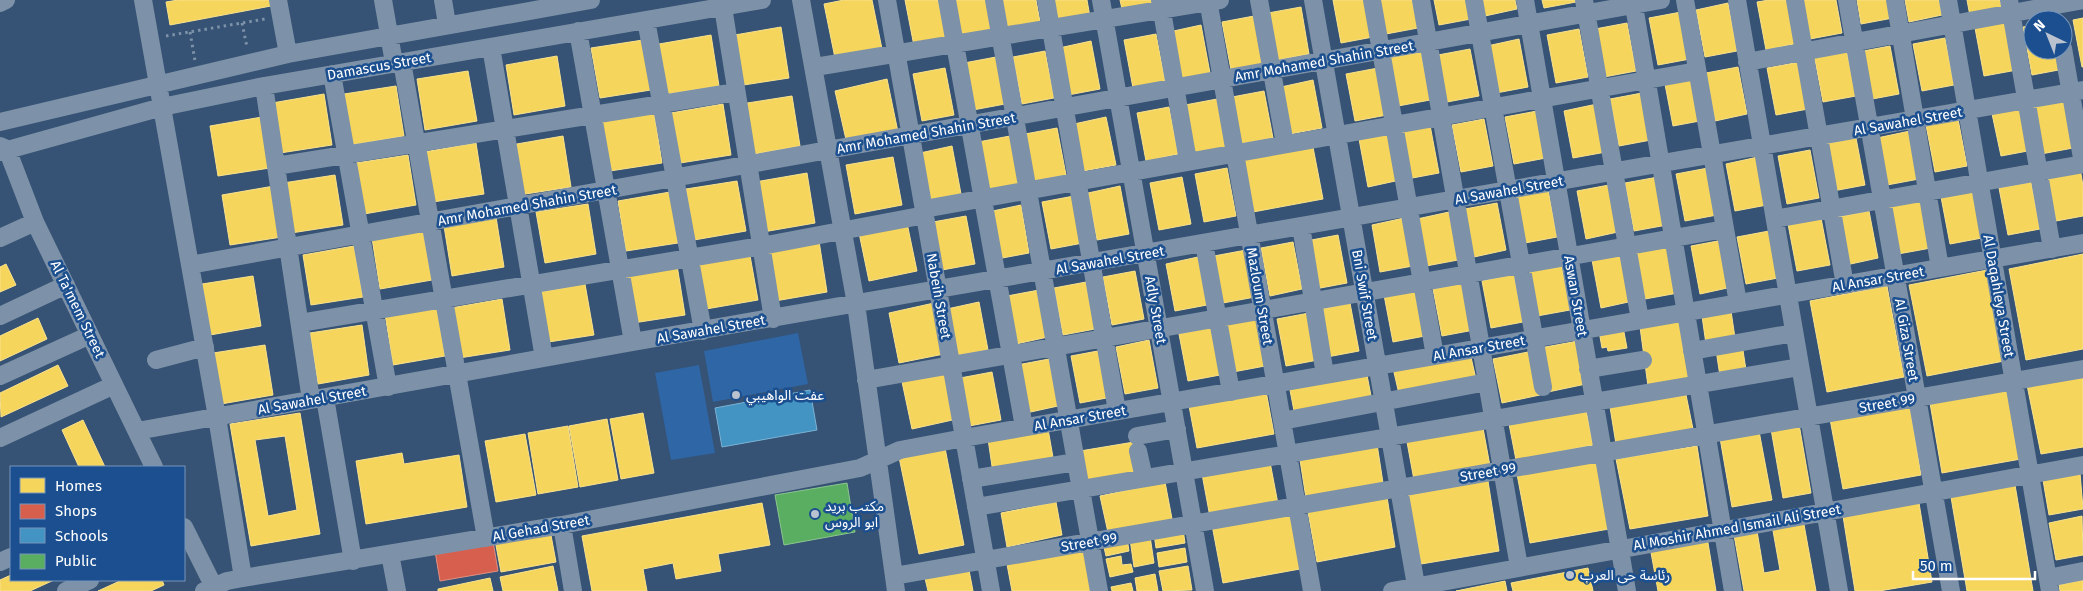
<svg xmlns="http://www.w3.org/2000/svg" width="2083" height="591" font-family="'Fira Sans','Noto Sans Arabic',sans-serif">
	<rect width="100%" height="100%" fill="#365274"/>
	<!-- green -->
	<path fill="#2f66a5" d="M798,333L808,384L713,402L704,351Z
		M699,365L715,453L671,460L655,373Z"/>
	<!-- homes -->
	<path fill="#f6d55c" stroke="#f9e28d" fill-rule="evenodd" d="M178,0H270L271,6L170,25L166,2Z
		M844,0H872L882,49L835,58L824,4Z
		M905,0H938L946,39L914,46Z
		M952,0H986L992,31L959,37Z
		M1002,0H1036L1041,27L1009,34Z
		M1054,0H1087L1090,17L1058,23Z
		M1120,0H1153L1154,3L1122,9Z
		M1333,0H1366L1373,37L1341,43Z
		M1379,0H1412L1418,28L1386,34Z
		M1434,0H1468L1471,19L1439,25Z
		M1482,0H1515L1517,9L1485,16Z
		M1542,0H1576V2L1544,8Z
		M1769,0H1790L1798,43L1766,50L1757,2Z
		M1803,0H1836L1842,33L1810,39Z
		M1857,0H1890L1893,18L1861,24Z
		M1905,0H1939L1942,15L1909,22Z
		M1967,0H2000L2002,10L1970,16Z
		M1728,3L1737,51L1705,57L1696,10Z
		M1301,7L1309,54L1277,60L1268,13Z
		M1681,12L1690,59L1658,65L1649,18Z
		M1254,16L1263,63L1231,70L1222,22Z
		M2083,18V67H2082L2073,20Z
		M2007,22L2017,70L1984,76L1975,28Z
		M1627,23L1636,71L1604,77L1595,29Z
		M1201,25L1210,73L1178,79L1169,32Z
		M2033,25V50H2061L2064,69L2032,75L2023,27Z
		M781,27L789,78L737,86L729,36Z
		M1579,29L1588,77L1556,83L1547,35Z
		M1156,34L1165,81L1133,88L1124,40Z
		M711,35L719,86L668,94L659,44Z
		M1945,38L1954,85L1922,91L1913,44Z
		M1519,39L1528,87L1496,93L1487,46Z
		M643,40L651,90L600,98L591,48Z
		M1091,41L1100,89L1068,95L1059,48Z
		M1890,46L1899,94L1867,100L1858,52Z
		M1846,48L1856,96L1823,102L1814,55Z
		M1470,49L1479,96L1447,102L1438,55Z
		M1045,51L1054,98L1022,104L1013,57Z
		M1421,52L1430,100L1398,106L1389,58Z
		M557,56L565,106L514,115L506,65Z
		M996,57L1005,104L973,110L964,63Z
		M1799,62L1808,109L1776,115L1767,68Z
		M1738,67L1747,114L1715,121L1706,73Z
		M945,68L954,115L922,121L913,74Z
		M1378,68L1387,115L1355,121L1346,74Z
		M468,71L477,121L425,130L417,79Z
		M1696,73L1705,120L1673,126L1664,79Z
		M887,79L898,132L847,144L835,91Z
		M1313,80L1322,128L1290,134L1281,87Z
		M396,86L404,136L352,145L344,94Z
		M1264,91L1273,138L1241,144L1232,97Z
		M1642,93L1651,140L1619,146L1610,99Z
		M324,94L332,145L280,153L272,103Z
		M792,96L800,146L749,155L741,104Z
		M1217,99L1226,147L1194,153L1185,105Z
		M2065,101L2073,148L2041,154L2032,107Z
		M2024,102L2033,150L2001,156L1991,109Z
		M723,104L731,155L680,163L671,113Z
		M1597,104L1606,152L1573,158L1564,111Z
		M1169,107L1178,154L1146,161L1137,113Z
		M1537,111L1546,158L1514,164L1505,117Z
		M654,112L662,163L610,171L602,121Z
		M262,117L270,168L218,176L210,126Z
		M1106,117L1116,165L1083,171L1074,124Z
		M1484,119L1493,166L1461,172L1452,125Z
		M1958,119L1967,166L1935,172L1926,125Z
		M1430,125L1439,173L1407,179L1398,132Z
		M1057,128L1066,175L1034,181L1025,134Z
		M1910,131L1919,179L1887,185L1877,138Z
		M1392,133L1400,180L1368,187L1359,139Z
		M563,136L571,187L519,195L511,145Z
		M1010,136L1019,184L987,190L978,142Z
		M1856,138L1865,185L1833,191L1824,144Z
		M1312,142L1323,199L1253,212L1242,156Z
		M476,143L484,194L433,202L424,152Z
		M952,146L961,194L929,200L920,153Z
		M1810,150L1819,198L1787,204L1778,156Z
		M408,155L416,205L364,214L356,163Z
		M893,157L902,205L855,214L846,165Z
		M1758,157L1767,205L1735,211L1726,164Z
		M1227,168L1236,216L1204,222L1195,174Z
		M1708,168L1717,215L1685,221L1676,174Z
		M2080,168L2083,186V216L2056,221L2047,174Z
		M807,173L815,223L763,232L755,182Z
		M335,175L343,225L291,233L283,183Z
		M1182,177L1191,224L1159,230L1150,183Z
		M1658,177L1667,225L1634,231L1625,183Z
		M737,181L746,231L694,240L686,189Z
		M2031,182L2040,229L2008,235L1999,188Z
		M1609,185L1618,232L1586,239L1577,191Z
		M274,186L282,237L230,245L222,195Z
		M1120,186L1129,234L1097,240L1088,193Z
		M1548,189L1557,237L1525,243L1516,196Z
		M1973,190L1982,238L1950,244L1941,197Z
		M670,192L678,243L626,251L618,201Z
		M1074,196L1083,243L1051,249L1042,202Z
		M1921,200L1931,248L1898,254L1889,207Z
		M1497,203L1506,250L1474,257L1465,209Z
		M588,204L596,254L545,263L536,212Z
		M1021,205L1029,253L997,259L988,212Z
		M1869,211L1878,258L1846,265L1837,217Z
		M1449,212L1458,260L1426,266L1417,219Z
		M966,216L975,264L942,270L933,222Z
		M496,217L504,267L452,276L444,226Z
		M1404,218L1413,266L1380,272L1372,225Z
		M1821,218L1830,265L1797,271L1788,224Z
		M907,223L917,271L869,281L859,233Z
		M423,230L432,280L380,289L372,238Z
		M1769,231L1778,278L1746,284L1737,237Z
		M1338,235L1347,283L1315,289L1306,241Z
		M1723,240L1732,287L1700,294L1691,246Z
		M819,241L827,292L775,301L767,250Z
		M1293,242L1302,289L1270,296L1261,248Z
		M1669,245L1678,293L1645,299L1636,252Z
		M354,246L363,297L311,305L303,255Z
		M749,250L758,300L706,309L698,258Z
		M1246,250L1255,297L1223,303L1214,256Z
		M1624,254L1633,301L1601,308L1592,260Z
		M2083,254V349L2026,360L2009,269Z
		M1198,257L1207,305L1175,311L1166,264Z
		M1561,263L1570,310L1537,316L1529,269Z
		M6,264L16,285L0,292V267Z
		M677,265L685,315L633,323L625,273Z
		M1987,270L2004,361L1927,376L1909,285Z
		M1135,271L1144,319L1112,325L1103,277Z
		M1514,274L1523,322L1491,328L1482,281Z
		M253,276L261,326L210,335L202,284Z
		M1086,282L1095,329L1063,335L1054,288Z
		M1465,283L1474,330L1442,336L1433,289Z
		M585,284L594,335L542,343L534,293Z
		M1887,286L1904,377L1827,392L1810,301Z
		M1416,288L1425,336L1393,342L1384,295Z
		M1039,290L1048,337L1016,344L1007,296Z
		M502,299L510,350L459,358L451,308Z
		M979,302L988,350L956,356L947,309Z
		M934,303L944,354L899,363L889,313Z
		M1350,303L1359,351L1327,357L1318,310Z
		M437,306L445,356L393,365L385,314Z
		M1731,311L1735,338L1706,344L1702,316Z
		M1309,313L1318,360L1286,366L1277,319Z
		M1681,317L1693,378L1648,386L1640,327Z
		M38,318L47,339L0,361V336Z
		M1256,319L1265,366L1233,372L1224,325Z
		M362,325L369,375L318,384L310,333Z
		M1211,327L1220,375L1188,381L1179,334Z
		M1623,327L1627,348L1608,351L1607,347L1602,348L1599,331Z
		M1149,340L1158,388L1125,394L1116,347Z
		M1578,341L1586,384L1548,392L1540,348Z
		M1742,344L1746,370L1720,376L1716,350Z
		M265,345L273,395L221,404L213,353Z
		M1103,350L1112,397L1080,403L1071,356Z
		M1533,351L1540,395L1502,403L1493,359Z
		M1470,353L1476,379L1399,394L1393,368Z
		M1049,359L1058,406L1026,413L1017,365Z
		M58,365L68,386L1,417L0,393Z
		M946,367L957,419L912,429L901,377Z
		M1366,370L1372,401L1295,416L1289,385Z
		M992,372L1001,420L969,426L960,378Z
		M2083,375V447L2041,454L2027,385Z
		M1685,390L1693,429L1616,444L1610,407Z
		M2009,390L2021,459L1942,473L1930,403Z
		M1266,391L1274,434L1197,448L1189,406Z
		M1910,406L1921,475L1843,489L1830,419Z
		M1586,409L1593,445L1516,460L1509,424Z
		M300,413L320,534L251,546L230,424ZM285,436L297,510L268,516L255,440Z
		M643,413L654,473L621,479L610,419Z
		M607,419L618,480L580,487L569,426Z
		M83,420L105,467H79L62,430Z
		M1799,424L1811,493L1783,498L1771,429Z
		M568,426L578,487L538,494L528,433Z
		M1483,428L1490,466L1414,480L1407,442Z
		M1048,429L1054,463L993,473L988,439Z
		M1759,431L1772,500L1732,507L1720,438Z
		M525,434L536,495L496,502L485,441Z
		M1134,442L1139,473L1084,482L1080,451Z
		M1377,444L1383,483L1306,498L1300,460Z
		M1697,446L1708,516L1630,529L1616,459Z
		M945,448L964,545L919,554L899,457Z
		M402,453L404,464L459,455L467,507L366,524L356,461Z
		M1597,460L1609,529L1530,543L1517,474Z
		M1270,462L1278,504L1210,517L1202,474Z
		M2080,473L2083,509L2049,515L2043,480Z
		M1488,481L1499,551L1421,564L1408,495Z
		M1165,482L1173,524L1109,537L1100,496Z
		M2015,485L2033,591H1967L1951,497Z
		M1387,497L1395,547L1317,562L1308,512Z
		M1056,502L1062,535L1007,547L1001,513Z
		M762,503L770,545L718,554L721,571L676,579L673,563L643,569L647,591H592L582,536Z
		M1919,503L1932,582L1879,591H1855L1843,516Z
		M1290,510L1300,569L1223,583L1212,525Z
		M2082,516L2083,555L2056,560L2049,523Z
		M1803,519L1816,591H1744L1734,535L1757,531L1764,573L1780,570L1772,525Z
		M1183,529L1185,543L1156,548L1154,534Z
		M550,530L556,562L501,572L495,540Z
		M1150,536L1154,563L1134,567L1130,539Z
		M1707,537L1716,591H1658L1650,547Z
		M1127,538L1129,551L1106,556L1103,543Z
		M1086,545L1094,591H1012L1006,559Z
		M1185,548L1187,562L1159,567L1157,553Z
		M1121,556L1122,565L1131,564L1133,572L1110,577L1106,559Z
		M968,565L973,591H928L924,574Z
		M553,566L558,591H503L500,577Z
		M1188,566L1192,590L1163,591L1159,571Z
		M1588,568L1593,591H1513L1511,583Z
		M1155,574L1158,591H1137L1135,578Z
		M11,575V580H54L30,591H0V580Z
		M490,578L493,591H438V589Z
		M122,580H162L164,585L151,591H98Z
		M2083,580V591H2060L2059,585Z
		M1505,581L1507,591H1456Z
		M1131,583L1133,591H1112L1111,587Z"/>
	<!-- shops -->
	<path fill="#d6604d" stroke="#e29082" d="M493,541L498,571L440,581L435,551Z"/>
	<!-- schools -->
	<path fill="#4393c3" stroke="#7bb3d5" d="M810,390L817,430L722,447L715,408Z"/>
	<!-- public -->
	<path fill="#5aae61" stroke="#8cc690" d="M847,483L855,532L784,545L775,495Z"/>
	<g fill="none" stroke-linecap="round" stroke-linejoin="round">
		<!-- path -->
		<path stroke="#7d92a8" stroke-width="3" stroke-dasharray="2.5 4" stroke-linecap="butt" d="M242,23L247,47
			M190,32L195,61
			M166,36L265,19"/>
		<!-- minor -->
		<path stroke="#7d92a8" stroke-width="18" d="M143,0L217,417L243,578
			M278,0L288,54
			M383,0L394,63
			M443,0L447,24
			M801,0L856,304L896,591
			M887,0L991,591
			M947,0L1024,427
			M994,0L1099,591
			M1046,0L1117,411
			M1101,0L1205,591
			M1160,0L1188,161
			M1208,0L1312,591
			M1259,0L1285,144
			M1313,0L1417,591
			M1372,0L1435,356
			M1421,0L1519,567
			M1474,0L1543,387
			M1525,0L1627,591
			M1584,0L1640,320
			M1633,0L1733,591
			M1685,0L1738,303
			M1737,0L1839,591
			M1795,0L1845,285
			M1847,0L1951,591
			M1895,0L1940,268
			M1948,0L2050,591
			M2009,0L2052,249
			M0,3L6,0
			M723,7L773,319
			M646,20L703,331
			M578,31L633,342
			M491,47L544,358
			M2063,48L2083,164
			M402,62L486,538
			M1747,62L2083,0
			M815,67L1220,0
			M332,74L388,387
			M264,86L311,400
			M0,122L288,54L591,0
			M0,146L7,149L35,222L154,467
			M0,152L162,107L264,86L762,0
			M276,166L736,92
			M924,209L1697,71
			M1775,219L2083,164
			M1301,226L1325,375
			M0,238L35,222
			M1204,243L1231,392
			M190,265L1661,0
			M0,316L66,285
			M300,323L761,246L925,215
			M1692,351L1794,333
			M156,360L205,347
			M1588,369L1643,360
			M0,376L90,335
			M866,380L1725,229
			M325,398L353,561
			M1282,421L1487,382
			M137,431L633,342L2083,90
			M1137,436L1177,429
			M0,438L114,385
			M1138,451L1144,478
			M971,479L1076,462
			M976,507L1800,367
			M562,525L573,591
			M184,527L216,591
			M390,554L397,591
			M0,562L11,557
			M894,576L2083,369
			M2048,578L2083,571
			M66,591L90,580
			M204,591L227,581L243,578L562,525L860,468L900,450L964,438L2083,243
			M1392,591L2083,465"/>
	</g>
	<!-- markers -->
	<g fill="#b9c2ce" stroke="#1b4f8f" stroke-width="2">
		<circle cx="736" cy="395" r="5"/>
		<circle cx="815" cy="514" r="5"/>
		<circle cx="1570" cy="575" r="5"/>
	</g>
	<g text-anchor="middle" stroke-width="5" stroke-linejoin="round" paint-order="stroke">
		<!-- street labels -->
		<g font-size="14" fill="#fff" stroke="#1b4f8f">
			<text transform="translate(1324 61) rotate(-10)" y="5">Amr Mohamed Shahin Street</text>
			<text transform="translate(379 66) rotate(-10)" y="5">Damascus Street</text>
			<text transform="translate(1908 121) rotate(-10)" y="5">Al Sawahel Street</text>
			<text transform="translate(926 133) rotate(-10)" y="5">Amr Mohamed Shahin Street</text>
			<text transform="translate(1509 190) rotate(-10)" y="5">Al Sawahel Street</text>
			<text transform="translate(527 205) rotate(-10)" y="5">Amr Mohamed Shahin Street</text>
			<text transform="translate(1110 260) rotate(-10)" y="5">Al Sawahel Street</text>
			<text transform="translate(1878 279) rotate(-10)" y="5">Al Ansar Street</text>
			<text transform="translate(1365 295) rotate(80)" y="5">Bni Swif Street</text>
			<text transform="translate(939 296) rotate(80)" y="5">Nabeih Street</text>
			<text transform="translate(1260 296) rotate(80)" y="5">Mazloum Street</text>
			<text transform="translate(1576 296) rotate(80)" y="5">Aswan Street</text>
			<text transform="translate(1999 296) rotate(80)" y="5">Al Daqahleya Street</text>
			<text transform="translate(78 309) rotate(64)" y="5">Al Ta'mem Street</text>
			<text transform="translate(1156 310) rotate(80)" y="5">Adly Street</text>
			<text transform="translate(711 329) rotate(-10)" y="5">Al Sawahel Street</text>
			<text transform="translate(1907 340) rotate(80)" y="5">Al Giza Street</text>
			<text transform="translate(1479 348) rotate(-10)" y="5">Al Ansar Street</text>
			<text transform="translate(312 400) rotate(-10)" y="5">Al Sawahel Street</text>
			<text transform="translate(1887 403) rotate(-10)" y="5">Street 99</text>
			<text transform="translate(1080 418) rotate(-10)" y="5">Al Ansar Street</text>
			<text transform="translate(1488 472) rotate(-10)" y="5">Street 99</text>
			<text transform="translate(1737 527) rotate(-10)" y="5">Al Moshir Ahmed Ismail Ali Street</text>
			<text transform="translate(541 528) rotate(-10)" y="5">Al Gehad Street</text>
			<text transform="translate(1089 542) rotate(-10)" y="5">Street 99</text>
		</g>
		<!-- poi labels -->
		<g font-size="14" fill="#fff" stroke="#1b4f8f" text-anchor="start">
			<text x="746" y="400">عفت الواهيبي</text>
			<text x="825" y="511">مكتب بريد<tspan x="825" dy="16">ابو الروس</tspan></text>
			<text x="1580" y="580">رئاسة حى العرب</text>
		</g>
	</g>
	<!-- legend -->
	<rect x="10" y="466" width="175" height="115" fill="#1b4f8f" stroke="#7695bc"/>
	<rect x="20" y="478" width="25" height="15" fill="#f6d55c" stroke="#7695bc"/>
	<text x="55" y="491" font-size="15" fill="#ffffff">Homes</text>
	<rect x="20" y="504" width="25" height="15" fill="#d6604d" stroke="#7695bc"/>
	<text x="55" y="516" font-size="15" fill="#ffffff">Shops</text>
	<rect x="20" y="528" width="25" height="15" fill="#4393c3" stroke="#7695bc"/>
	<text x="55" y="541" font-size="15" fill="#ffffff">Schools</text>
	<rect x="20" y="554" width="25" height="15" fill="#5aae61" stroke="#7695bc"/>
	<text x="55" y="566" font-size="15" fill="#ffffff">Public</text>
	<!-- north arrow -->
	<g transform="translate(2048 35) rotate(317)"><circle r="24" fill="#1b4f8f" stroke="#7695bc"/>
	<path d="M0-4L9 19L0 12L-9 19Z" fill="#b9c2ce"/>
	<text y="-8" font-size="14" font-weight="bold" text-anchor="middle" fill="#ffffff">N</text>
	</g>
	<!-- scale -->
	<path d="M1913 571v8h122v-8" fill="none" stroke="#ffffff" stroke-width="2.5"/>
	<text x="1920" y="571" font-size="15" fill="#ffffff" stroke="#1b4f8f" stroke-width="4" paint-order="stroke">50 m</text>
</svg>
